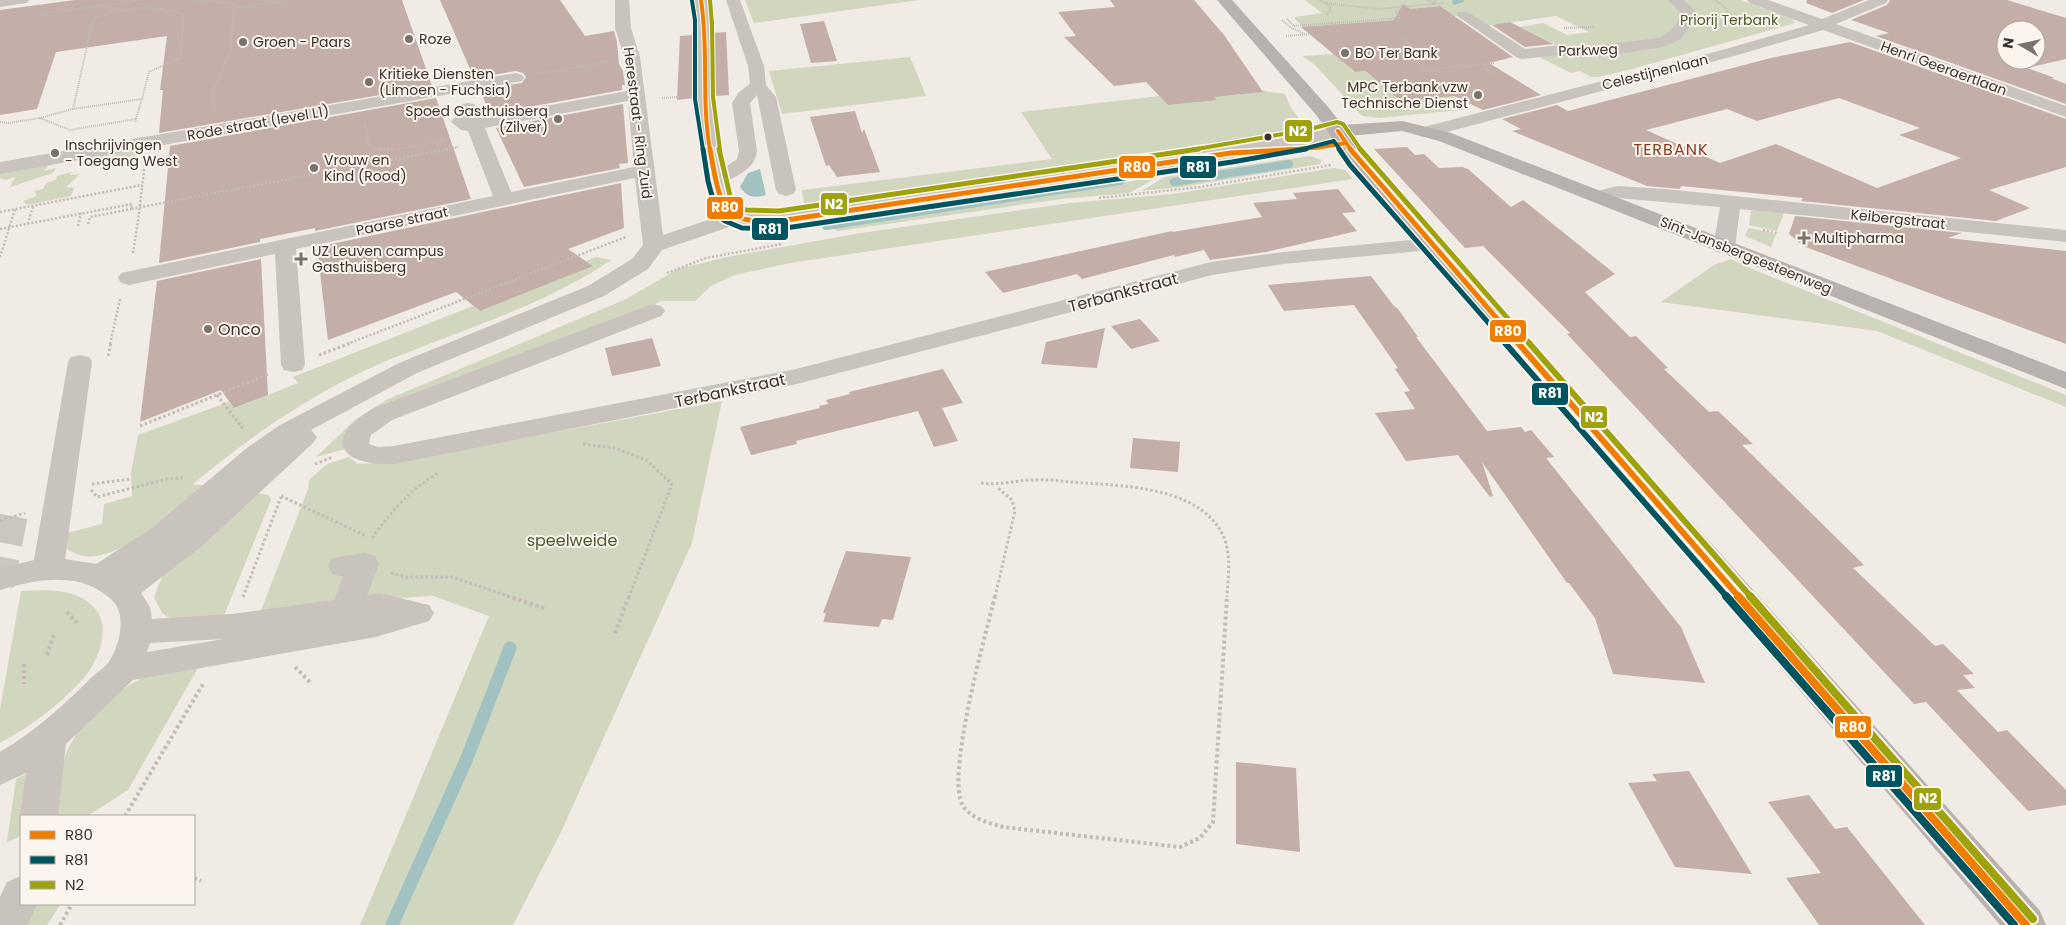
<svg xmlns="http://www.w3.org/2000/svg" width="2066" height="925" font-family="Poppins,sans-serif">
	<rect width="100%" height="100%" fill="#f0ebe5"/>
	<!-- green -->
	<path fill="#d1d6bf" d="M745,0H919L754,23Z
		M1305,0H1740L1792,19L1795,23L1632,69L1598,77H1591L1580,71L1571,73L1537,56L1556,45L1519,27L1543,23L1567,35L1589,32L1556,16L1484,26L1467,14L1454,16L1439,6L1402,10L1404,19L1303,27L1295,19V17L1322,13Z
		M1334,54L1354,72L1366,71L1449,94L1470,109L1379,118L1362,116L1315,65L1302,56Z
		M910,57L926,96L782,114L769,71Z
		M1212,90L1219,91L1225,96L1261,92L1263,90C1270,94 1278,92 1285,94L1290,106L1302,123L1300,128L1294,133L1195,145L1182,148L1184,150L1162,157L805,210L802,190L1052,159L1021,112Z
		M142,145C137,161 117,173 100,167L102,162L82,165L86,157Z
		M1310,156L1322,160L1320,164L1181,187L1141,191L1165,177Z
		M44,164L49,165L44,171L56,168L53,173L10,187L15,177L4,180L0,178V173Z
		M1334,168L1345,170L1353,179L790,263L735,275L711,286L695,301H662L436,389L345,449L316,457L355,420L386,400L624,300L678,269L727,257L861,233L1070,203L1173,194Z
		M71,172L70,175L80,174L66,187L74,188L71,196L27,205L23,201L37,196L34,191L43,189L46,183L56,180L57,176Z
		M1161,173L1160,176L1129,193L1062,199L838,231L831,228L827,222V220L853,216L1130,174Z
		M1755,210L1784,213L1777,231L1749,225L1751,211Z
		M1750,228L1776,234L1771,247L1745,236L1748,229Z
		M596,257L611,260C541,308 455,331 377,365C311,394 248,438 193,484L208,486C183,508 118,562 84,556C77,555 69,550 62,547L67,533L102,524L104,504L132,496L131,473L138,435L229,402L235,408L298,383L293,377L473,306L480,311L592,266L586,261Z
		M1731,259L1757,271L2066,395V407L1877,331L1661,302L1714,265Z
		M722,401L692,543L561,832L513,925H360L489,616L433,596L380,599L260,613L308,489L309,480L327,464L349,457L358,464L394,462Z
		M254,493L269,495L271,500L223,618L174,621L162,613L154,597L162,577Z
		M21,591C42,590 67,588 85,600C116,619 101,658 82,680C58,706 30,727 0,743V709Z
		M202,661L128,790L87,816H57C59,800 59,782 62,766C72,723 121,685 161,669C173,664 189,664 202,661Z
		M32,771L25,816H21V836L7,842L16,779Z
		M30,904H61L47,925H21Z"/>
	<!-- water -->
	<path fill="#a1c2c1" d="M760,169L766,195C754,198 748,198 740,187L748,173Z"/>
	<g fill="none" stroke-linecap="round" stroke-linejoin="round">
		<!-- stream-far2 -->
		<path stroke="#a1c2c1" stroke-width="5.5" d="M1455,2L1461,0"/>
		<!-- stream-far1 -->
		<path stroke="#a1c2c1" stroke-width="8" d="M1174,182L1289,164
			M826,226L1120,181"/>
		<!-- stream -->
		<path stroke="#a1c2c1" stroke-width="13" d="M392,925L467,758L510,648"/>
	</g>
	<!-- building -->
	<path fill="#c3afa7" fill-rule="evenodd" d="M75,0H402L432,86L159,133L163,90H160L167,36L56,52L37,109L0,115V10Z
		M440,0H560L585,36L614,31L617,42L619,64L623,71L625,85H622V90L490,114L480,90L522,83L526,77L523,73L516,71L474,78Z
		M1110,0H1194L1224,35L1263,92L1214,97L1217,100L1168,105L1146,82L1114,86L1064,37L1076,36L1058,12L1115,7Z
		M1807,0H1864L1832,13L1806,3Z
		M1890,0H2007L2066,18V59L2027,68L2055,78H2051L2066,84V104L1876,36L1889,33L1851,20L1887,5ZM2006,30H2036V60H2006Z
		M1403,4L1410,9L1440,6L1513,57L1489,63L1541,95L1483,110L1454,96L1401,101L1366,71L1355,72L1301,27L1394,20Z
		M824,21L837,61L811,63L800,24Z
		M1510,22L1553,44L1525,47L1492,25Z
		M726,32L729,95L715,96L713,33Z
		M694,35V98L677,100L680,36Z
		M1850,42L2066,119V167L1989,190L2030,208L1996,221L1801,201L1803,198L1681,186L1680,189L1647,186L1512,131L1521,129L1502,119L1557,105L1568,111L1771,58ZM1839,98L1920,128L1899,135L1961,158L1877,188L1776,144L1720,163L1646,130L1727,109L1757,121Z
		M436,98L471,199L315,231V228L260,239V242L159,263L170,146Z
		M623,104L628,163L619,164L620,168L524,187L496,128Z
		M855,111L862,133L864,129L880,172L837,177L829,165L826,166L810,117Z
		M1407,147L1415,155L1424,154L1439,168L1462,167L1468,169L1511,207L1523,200L1615,274L1585,292L1630,337L1636,336L1668,368L1664,369L1709,412L1718,411L1753,444L1742,445L1864,565L1853,568L1935,646L1943,644L1974,674L1963,675L1975,688L1957,690L1998,732L2007,730L2066,790V805L2028,811L1926,702L1914,704L1567,334L1570,333L1483,246L1465,248L1374,149Z
		M621,183L624,228L568,249L593,266L480,311L456,292L328,340L317,247Z
		M1338,189L1356,212L1342,213L1357,231L1266,252L1210,260L1204,250L1175,257L1174,255L1082,279L1077,274L1003,293L985,272L1172,231L1173,232L1262,217L1253,203L1297,199L1293,193Z
		M1795,216L1962,233L1948,238L2066,251V344L1803,246L1789,234Z
		M261,259L268,395L234,408L221,390L140,422L157,281Z
		M1371,276L1393,305L1398,309L1418,337H1416L1487,431L1521,427L1525,432L1531,430L1554,457L1546,458L1681,627L1705,683L1613,674L1595,618L1569,583H1567L1482,462L1493,496L1490,497L1458,455L1406,461L1375,413L1415,409L1404,392L1410,391L1395,369L1398,368L1354,305L1284,311L1268,285Z
		M1140,319L1160,341L1131,349L1111,326Z
		M1105,328L1097,368L1041,364L1046,342Z
		M652,338L661,366L612,376L605,348Z
		M943,369L963,403L942,408L958,441L934,447L918,411L796,441L797,444L751,455L740,427L820,408L819,406L828,404L826,400L850,394L849,392Z
		M1133,438L1180,442L1178,472L1130,468Z
		M846,551L911,557L893,620L882,619L879,627L823,622L826,613H823Z
		M1236,762L1296,768L1300,852L1236,844Z
		M1689,771L1752,874L1675,867L1628,783L1657,781L1652,774Z
		M1809,795L1835,829L1847,827L1925,925H1819L1786,878L1821,873L1768,802Z"/>
	<g fill="none" stroke-linecap="round" stroke-linejoin="round">
		<!-- minor-tunnel -->
		<path stroke="#ccc6c0" stroke-width="28" stroke-dasharray="28 14" stroke-linecap="butt" d="M0,585L16,504"/>
		<!-- path-far3 -->
		<path stroke="#c2bbb6" stroke-width="2" stroke-dasharray="1 1" stroke-linecap="butt" d="M196,0L207,1
			M209,0L207,1L234,4V8
			M1320,0L1330,7V12L1326,15
			M1426,0L1434,3L1436,0
			M1325,3L1378,9L1444,3
			M138,8L161,9L184,14L180,58L149,72L142,99L73,109L93,19L116,11Z
			M234,8L290,0
			M38,14L144,0
			M1287,19L1294,26L1332,23L1334,25
			M1282,20L1290,27L1305,34
			M1335,23L1400,18L1396,12L1402,8
			M1582,26L1589,29
			M1564,28L1593,27
			M1708,28L1720,24L1729,14L1724,6L1715,0
			M1286,36L1311,34
			M1402,37L1412,47L1414,60L1427,70L1495,63
			M1485,65L1486,69L1494,75
			M537,74L610,61
			M662,98L679,97
			M214,108L213,91L230,51L234,8
			M73,109L40,118L70,130L136,119L135,122
			M136,119L142,99
			M0,122L8,123L40,118
			M365,125L369,146C393,154 421,144 445,139
			M443,150L458,147"/>
		<!-- path-far2 -->
		<path stroke="#c2bbb6" stroke-width="2.5" stroke-dasharray="2 2" stroke-linecap="butt" d="M379,149H393
			M345,167L375,150
			M142,187L145,163
			M1099,198L1200,187L1331,165
			M0,212L142,185
			M28,224L33,206
			M88,224L90,217L131,209
			M78,226L81,213
			M0,229L132,204L131,209L449,149
			M1763,230L1777,233
			M133,253L139,214
			M0,257L6,238
			M359,261L402,255
			M667,273L706,258L782,244
			M110,344L120,299
			M347,344L626,237"/>
		<!-- path-far1 -->
		<path stroke="#c2bbb6" stroke-width="3" stroke-dasharray="2.5 2.5" stroke-linecap="butt" d="M319,355L351,343
			M108,356L111,343
			M217,395L244,430
			M140,426L269,374
			M583,444L615,448L646,460L672,484L629,597
			M315,464L333,457
			M981,483C1000,486 1015,480 1034,480C1051,479 1067,482 1084,483C1129,486 1205,488 1225,540C1231,558 1228,578 1227,597
			M92,484L131,479
			M91,490L97,497L167,479L184,478
			M281,496L366,536
			M0,521L25,513
			M372,538C391,512 410,489 438,473
			M391,573L405,577H452L511,597
			M243,597L281,497
			M995,597L1015,511L1012,500L997,487"/>
		<!-- path -->
		<path stroke="#c2bbb6" stroke-width="4" stroke-dasharray="3 3" stroke-linecap="butt" d="M507,596L547,609
			M995,596C986,634 945,777 963,806C972,819 989,823 1003,827L1180,847L1200,838L1213,822L1227,596
			M67,612L79,625
			M615,633L629,596
			M47,655L54,634
			M24,664V684
			M295,667L312,684
			M125,816L203,684
			M194,878L201,881
			M60,925L72,904"/>
		<!-- minor -->
		<path fill="#c9c3be" fill-rule="evenodd" d="M0,0H29L27,3L0,7Z
			M615,0H629L631,28L640,57L663,235L720,216C706,205 696,117 696,96C695,64 698,32 694,0H708L711,19L713,98L724,168L737,159L739,151L732,103L739,92L750,84L748,66L726,0H740L764,66L766,85L776,97L796,190L793,194L786,196L779,194L776,190L757,95L750,103L757,151C755,168 740,175 726,181L733,206L747,213L779,214L848,205L1231,147L1307,134L1338,126L1344,127L1347,131L1344,135L1308,144L1231,159L848,217L779,226L738,224L662,250L648,269L604,296L417,373L311,430L317,437L313,443L201,547L141,593L150,607L152,619L232,614L334,600L343,577L332,574L328,566L332,558L364,553L375,556L379,564L367,595L379,593L429,605L434,613L429,621L376,637L133,680L66,744L58,816H21V818L20,816L26,773L0,785V752C34,732 63,706 91,678C97,672 106,667 110,660C118,647 122,631 120,616C118,606 114,601 106,595C76,571 33,580 0,590V568L34,560L68,362L71,357L80,355L89,357L92,362L65,559L96,564L152,528L248,447L280,425L399,363L588,286L632,259L643,245L635,178L296,249L305,365L302,370L293,372L284,370L281,365L275,254L129,285L121,283L118,278L121,273L493,196L468,131L461,130L451,122L454,118L463,117L459,108L462,104L468,103L474,104L481,118L627,91L624,57L615,28ZM628,101L634,167L511,192L485,128ZM224,639L147,652L150,643Z
			M1668,0H1684L1696,12C1693,23 1687,30 1681,39L1663,47L1618,54L1576,58L1559,55L1522,59L1516,57L1456,15L1458,12H1468L1525,49L1559,45L1576,48L1659,38C1670,33 1678,24 1681,13Z
			M1747,0H1768L1822,19L1869,0H1888L1886,3L1836,24L2066,106V117L1823,30L1734,56L1432,136L1426,137L1420,136L1417,132L1420,128L1722,50L1809,25L1749,3Z
			M516,73L522,75L524,78L522,81L0,174V162Z
			M1618,186L1666,189L2066,230V242L1740,209L1735,247L1732,252L1724,253L1716,252L1713,247L1720,207L1618,198L1600,202L1593,200L1590,196L1593,192Z
			M1433,238L1441,239L1444,244L1441,249L1283,264L1212,275L797,384L394,464C340,466 321,439 374,408L653,304L661,306L665,311L661,316L392,420L371,435L369,444L378,447L394,446L796,369L1211,262L1283,252Z
			M21,876V904H37L28,925H0V897L7,882Z"/>
		<!-- major -->
		<path fill="#b8b1ad" fill-rule="evenodd" d="M1217,0H1232L1329,108L1342,125L1402,121L1451,133L2066,372V389L1439,141L1402,131L1349,136L1364,155L2040,911L2046,925H2000L1350,163L1317,116Z"/>
		<!-- path-bridge -->
		<path stroke="#c2bbb6" stroke-width="2.5" stroke-dasharray="2 2" stroke-linecap="butt" d="M139,214L142,187
			M6,238L15,209"/>
		<defs>
			<path id="bus-1-far3" d="M701,0C709,50 701,99 710,150
				M1338,131L1351,150
				M1283,150L1315,148L1346,143"/>
			<path id="bus-1-far2" d="M710,149C721,213 723,227 793,219L1231,153L1304,149
				M1350,149L1519,344"/>
			<path id="bus-1-far1" d="M1518,343L1739,597"/>
			<path id="bus-1" d="M1738,596L2026,925"/>
			<path id="bus-2-far3" d="M692,1L695,20V99L703,150
				M1299,150L1334,141L1340,150"/>
			<path id="bus-2-far2" d="M703,149L708,181L717,215L725,221L742,228L779,229L1232,162L1306,149
				M1339,149L1350,165L1507,344"/>
			<path id="bus-2-far1" d="M1505,343L1727,597"/>
			<path id="bus-2" d="M1726,596L2014,925"/>
			<path id="bus-3-far3" d="M710,0L712,24L713,97L720,150
				M1191,150L1306,130L1337,122L1343,124L1361,150"/>
			<path id="bus-3-far2" d="M719,149L732,204L746,210L779,211L1199,149
				M1360,149L1530,344"/>
			<path id="bus-3-far1" d="M1529,343L1751,597"/>
			<path id="bus-3" d="M1750,596L2033,919"/>
		</defs>
		<!-- bus-1-far3 casing -->
		<use href="#bus-1-far3" stroke="#fbf5ee" stroke-width="6"/>
		<!-- bus-1-far2 casing -->
		<use href="#bus-1-far2" stroke="#fbf5ee" stroke-width="8"/>
		<!-- bus-1-far1 casing -->
		<use href="#bus-1-far1" stroke="#fbf5ee" stroke-width="10"/>
		<!-- bus-1 casing -->
		<use href="#bus-1" stroke="#fbf5ee" stroke-width="12"/>
		<!-- bus-2-far3 casing -->
		<use href="#bus-2-far3" stroke="#fbf5ee" stroke-width="6"/>
		<!-- bus-2-far2 casing -->
		<use href="#bus-2-far2" stroke="#fbf5ee" stroke-width="8"/>
		<!-- bus-2-far1 casing -->
		<use href="#bus-2-far1" stroke="#fbf5ee" stroke-width="10"/>
		<!-- bus-2 casing -->
		<use href="#bus-2" stroke="#fbf5ee" stroke-width="12"/>
		<!-- bus-3-far3 casing -->
		<use href="#bus-3-far3" stroke="#fbf5ee" stroke-width="6"/>
		<!-- bus-3-far2 casing -->
		<use href="#bus-3-far2" stroke="#fbf5ee" stroke-width="8"/>
		<!-- bus-3-far1 casing -->
		<use href="#bus-3-far1" stroke="#fbf5ee" stroke-width="10"/>
		<!-- bus-3 casing -->
		<use href="#bus-3" stroke="#fbf5ee" stroke-width="12"/>
		<!-- bus-1-far3 -->
		<use href="#bus-1-far3" stroke="#ef7d00" stroke-width="4"/>
		<!-- bus-1-far2 -->
		<use href="#bus-1-far2" stroke="#ef7d00" stroke-width="5"/>
		<!-- bus-1-far1 -->
		<use href="#bus-1-far1" stroke="#ef7d00" stroke-width="6"/>
		<!-- bus-1 -->
		<use href="#bus-1" stroke="#ef7d00" stroke-width="8"/>
		<!-- bus-2-far3 -->
		<use href="#bus-2-far3" stroke="#005460" stroke-width="4"/>
		<!-- bus-2-far2 -->
		<use href="#bus-2-far2" stroke="#005460" stroke-width="5"/>
		<!-- bus-2-far1 -->
		<use href="#bus-2-far1" stroke="#005460" stroke-width="6"/>
		<!-- bus-2 -->
		<use href="#bus-2" stroke="#005460" stroke-width="8"/>
		<!-- bus-3-far3 -->
		<use href="#bus-3-far3" stroke="#9ea20d" stroke-width="4"/>
		<!-- bus-3-far2 -->
		<use href="#bus-3-far2" stroke="#9ea20d" stroke-width="5"/>
		<!-- bus-3-far1 -->
		<use href="#bus-3-far1" stroke="#9ea20d" stroke-width="6"/>
		<!-- bus-3 -->
		<use href="#bus-3" stroke="#9ea20d" stroke-width="8"/>
	</g>
	<!-- markers -->
	<g fill="#7a716c" stroke="#fbf5ee" stroke-width="2">
		<circle cx="409" cy="39" r="5"/>
		<circle cx="243" cy="42" r="5"/>
		<circle cx="1345" cy="53" r="5"/>
		<circle cx="369" cy="82" r="5"/>
		<circle cx="1478" cy="95" r="5"/>
		<circle cx="558" cy="119" r="5"/>
		<circle cx="55" cy="153" r="5"/>
		<circle cx="314" cy="168" r="5"/>
		<path d="M1801.5 230.5h5v5h5v5h-5v5h-5v-5h-5v-5h5z"/>
		<path d="M298.5 251.5h5v5h5v5h-5v5h-5v-5h-5v-5h5z"/>
		<circle cx="208" cy="329" r="5"/>
	</g>
	<circle fill="#3b302b" stroke="#fbf5ee" stroke-width="2" cx="1268" cy="137" r="4.5"/>
	<g text-anchor="middle" stroke-width="4" stroke-linejoin="round" paint-order="stroke">
		<!-- far-park labels -->
		<g font-size="14" fill="#4a5a2e" stroke="#fbf5ee">
			<text x="1729" y="25">Priorij Terbank</text>
		</g>
		<!-- far-poi labels -->
		<g font-size="14" fill="#3b302b" stroke="#fbf5ee" text-anchor="start">
			<text x="419" y="44">Roze</text>
			<text x="253" y="47">Groen - Paars</text>
			<text x="1355" y="58">BO Ter Bank</text>
			<text x="379" y="79">Kritieke Diensten<tspan x="379" dy="16">(Limoen - Fuchsia)</tspan></text>
			<text x="1468" y="92" text-anchor="end">MPC Terbank vzw<tspan x="1468" dy="16">Technische Dienst</tspan></text>
			<text x="548" y="116" text-anchor="end">Spoed Gasthuisberg<tspan x="548" dy="16">(Zilver)</tspan></text>
			<text x="65" y="150">Inschrijvingen<tspan x="65" dy="16">- Toegang West</tspan></text>
			<text x="324" y="165">Vrouw en<tspan x="324" dy="16">Kind (Rood)</tspan></text>
			<text x="1814" y="243">Multipharma</text>
			<text x="312" y="256">UZ Leuven campus<tspan x="312" dy="16">Gasthuisberg</tspan></text>
		</g>
		<!-- far-street labels -->
		<g font-size="14" fill="#3b302b" stroke="#fbf5ee">
			<text transform="translate(1588 50) rotate(-2)" y="5">Parkweg</text>
			<text transform="translate(1944 68) rotate(20)" y="5">Henri Geeraertlaan</text>
			<text transform="translate(1655 72) rotate(-14)" y="5">Celestijnenlaan</text>
			<text transform="translate(258 123) rotate(-10)" y="5">Rode straat (level L1)</text>
			<text transform="translate(638 123) rotate(83)" y="5">Herestraat - Ring Zuid</text>
			<text transform="translate(1898 219) rotate(6)" y="5">Keibergstraat</text>
			<text transform="translate(402 221) rotate(-12)" y="5">Paarse straat</text>
			<text transform="translate(1746 255) rotate(22)" y="5">Sint-Jansbergsesteenweg</text>
		</g>
		<!-- far-quarter labels -->
		<g font-size="16" letter-spacing="1" fill="#8c3b22" stroke="#fbf5ee">
			<text x="1671" y="155">TERBANK</text>
		</g>
		<!-- street labels -->
		<g font-size="16" fill="#3b302b" stroke="#fbf5ee">
			<text transform="translate(1123 292) rotate(-15)" y="6">Terbankstraat</text>
			<text transform="translate(730 390) rotate(-12)" y="6">Terbankstraat</text>
		</g>
		<!-- poi labels -->
		<g font-size="16" fill="#3b302b" stroke="#fbf5ee" text-anchor="start">
			<text x="218" y="335">Onco</text>
		</g>
		<!-- park labels -->
		<g font-size="16" fill="#4a5a2e" stroke="#fbf5ee">
			<text x="572" y="546">speelweide</text>
		</g>
	</g>
	<g stroke="#fbf5ee" stroke-width="2">
		<rect x="1284" y="119" width="29" height="24" rx="5" fill="#9ea20d"/>
		<rect x="1179" y="155" width="38" height="24" rx="5" fill="#005460"/>
		<rect x="1118" y="155" width="38" height="24" rx="5" fill="#ef7d00"/>
		<rect x="820" y="192" width="28" height="24" rx="5" fill="#9ea20d"/>
		<rect x="706" y="196" width="38" height="24" rx="5" fill="#ef7d00"/>
		<rect x="751" y="217" width="38" height="24" rx="5" fill="#005460"/>
		<rect x="1489" y="319" width="38" height="24" rx="5" fill="#ef7d00"/>
		<rect x="1531" y="382" width="38" height="24" rx="5" fill="#005460"/>
		<rect x="1580" y="405" width="28" height="24" rx="5" fill="#9ea20d"/>
		<rect x="1834" y="715" width="38" height="24" rx="5" fill="#ef7d00"/>
		<rect x="1865" y="764" width="38" height="24" rx="5" fill="#005460"/>
		<rect x="1913" y="787" width="29" height="24" rx="5" fill="#9ea20d"/>
	</g>
	<g font-size="14" text-anchor="middle" font-weight="bold" fill="#fff">
		<text x="1298" y="136">N2</text>
		<text x="1198" y="172">R81</text>
		<text x="1137" y="172">R80</text>
		<text x="834" y="209">N2</text>
		<text x="725" y="212">R80</text>
		<text x="770" y="234">R81</text>
		<text x="1508" y="336">R80</text>
		<text x="1550" y="398">R81</text>
		<text x="1594" y="422">N2</text>
		<text x="1853" y="732">R80</text>
		<text x="1884" y="781">R81</text>
		<text x="1928" y="803">N2</text>
	</g>
	<!-- legend -->
	<rect x="20" y="815" width="175" height="90" fill="#fbf5ee" stroke="#aea6a0"/>
	<rect x="30" y="831" width="25" height="8" fill="#ef7d00" stroke="#aea6a0"/>
	<text x="65" y="840" font-size="15" fill="#3b302b">R80</text>
	<rect x="30" y="856" width="25" height="8" fill="#005460" stroke="#aea6a0"/>
	<text x="65" y="865" font-size="15" fill="#3b302b">R81</text>
	<rect x="30" y="881" width="25" height="8" fill="#9ea20d" stroke="#aea6a0"/>
	<text x="65" y="890" font-size="15" fill="#3b302b">N2</text>
	<!-- north arrow -->
	<g transform="translate(2021 45) rotate(279)"><circle r="24" fill="#fbf5ee" stroke="#aea6a0"/>
	<path d="M0-4L9 19L0 12L-9 19Z" fill="#7a716c"/>
	<text y="-8" font-size="14" font-weight="bold" text-anchor="middle" fill="#3b302b">N</text>
	</g>
</svg>
